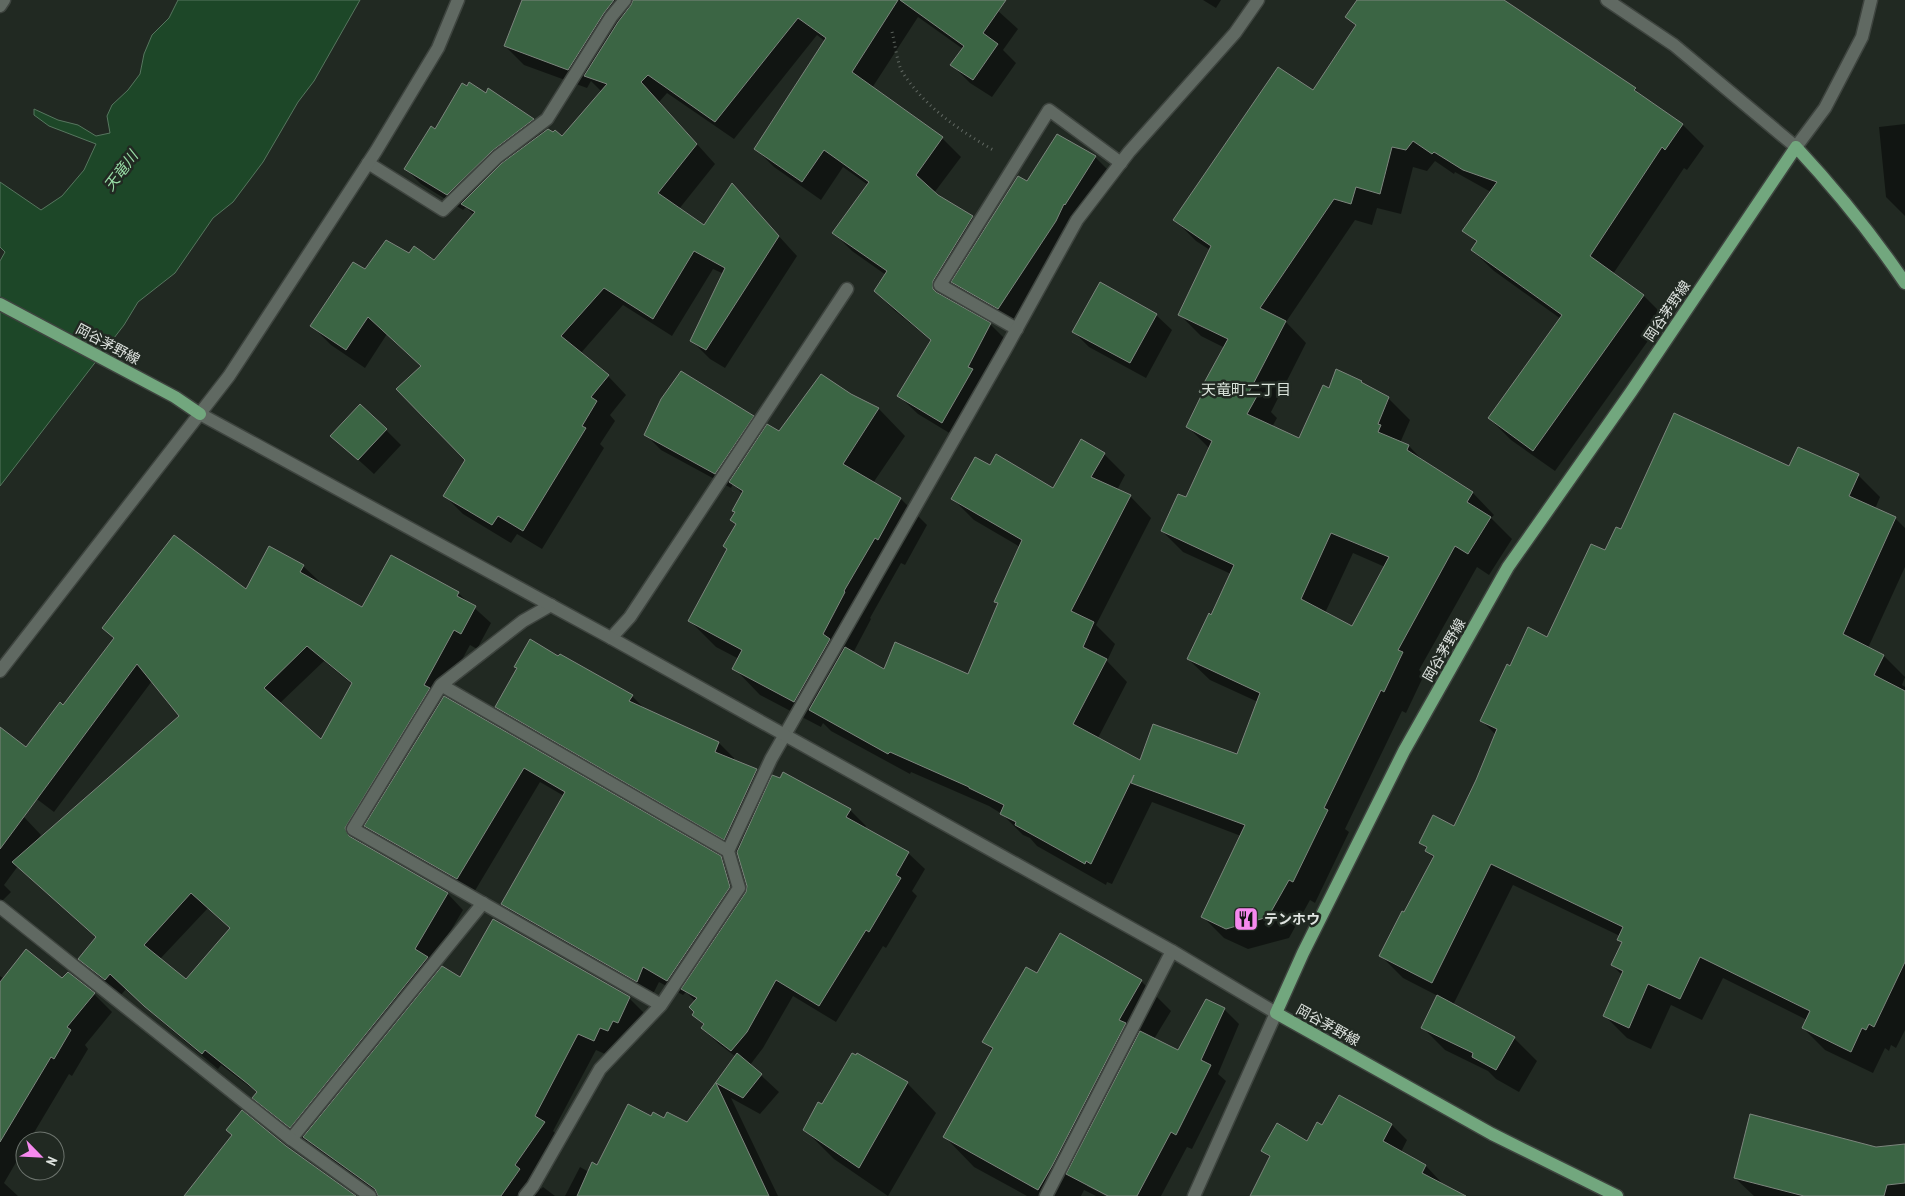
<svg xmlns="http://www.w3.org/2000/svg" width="1905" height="1196" font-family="'PT Sans Narrow','Noto Sans JP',sans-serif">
	<rect width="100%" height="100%" fill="#212922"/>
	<!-- water -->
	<path fill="#1d4728" stroke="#57765f" d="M178,0H360L314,81L298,102L263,162L233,202L213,218L175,273L138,302L124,325L0,486V261L5,252L0,247V182L41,210L62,196L84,170L96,144L49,126L34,115V109L58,120L78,125L96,136L110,133L107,116L112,105L128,90L140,74L144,54L152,35L169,18Z"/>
	<!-- shadow -->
	<path fill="#0007" fill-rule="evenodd" d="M533,0H986L1018,29L1003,50L1016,63L992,97L970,83L952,65L963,49L918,17L872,88L942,138L961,157L934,193L972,217L985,230L1027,183L1058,136L1095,157L1111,173L1014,324L968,297L959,288L951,302L990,324L1009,343L987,385L991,389L961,440L918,414L899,396L932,341L894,310L875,291L886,275L852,251L834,233L868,185L843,167L821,200L774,167L756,149L826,42L817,35L734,139L667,93L659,102L715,164L679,209L705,227L732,185L797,256L725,368L710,359L691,340L724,274L713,269L672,336L623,305L580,354L608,376L626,395L610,415L615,421L600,444L604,448L542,549L517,534L511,543L463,514L445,496L467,460L422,367L387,334L365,368L331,345L312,326L365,271L409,255L434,262L474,215L466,207L463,210L421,184L406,169L435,130L487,95L489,90L533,120L545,132L562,138L602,92L591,81L587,88L524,65L505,46Z
		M1203,0H1221L1216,8Z
		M1358,0H1502L1635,89L1644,99L1683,125L1704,146L1687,170L1684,168L1613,274L1644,296L1665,317L1555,471L1511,440L1489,418L1561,319L1494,271L1472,250L1477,243L1464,230L1491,192L1455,172L1454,174L1435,161L1427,171L1413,167L1401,214L1377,208L1372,225L1355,220L1286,322L1306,343L1271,412L1277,418L1272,427L1300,440L1329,390L1337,371L1361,382L1366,386L1388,398L1410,420L1400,443L1409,446L1426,464L1473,493L1494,515L1491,518L1512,539L1489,575L1477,567L1419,670L1424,675L1406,713L1402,711L1345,829L1349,832L1315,903L1310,900L1289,938L1248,949L1224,938L1203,917L1241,836L1152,802L1112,884L1107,882L1106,885L1037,846L1030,838L1023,835L1002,814L989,806L911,772L910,774L831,731L823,723L821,727L760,695L734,668L739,659L716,647L690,621L728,549L737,525L731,520L736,513L733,510L743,494L733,484L731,488L661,450L645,434L753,417L765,429L780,433L851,395L879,409L905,436L873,483L901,499L927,525L905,565L901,563L870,618L871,619L853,653L884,670L969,676L999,604L996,601L1020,547L974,520L952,498L990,467L1054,490L1104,454L1125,475L1117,490L1130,496L1151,518L1096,625L1115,644L1107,661L1127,682L1098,738L1140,762L1238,756L1258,702L1210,680L1188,659L1212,616L1231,574L1183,552L1162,531L1186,499L1210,449L1187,426L1225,348L1201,336L1179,314L1210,250L1196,241L1175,220L1313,92L1357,27L1347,17ZM1353,553L1385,567L1352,627L1325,613Z
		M1905,124V216L1886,197L1879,127Z
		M1156,315L1172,330L1146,378L1089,347L1074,332Z
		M386,430L401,445L374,474L332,436Z
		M1790,468L1858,475L1880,497L1875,509L1895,518L1905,528V567L1868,648L1884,656L1905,677L1902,685L1905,687V1030L1896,1048L1891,1045L1889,1051L1885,1048L1873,1073L1825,1050L1803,1028L1807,1020L1723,978L1702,1020L1671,1005L1651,1049L1627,1038L1605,1016L1623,976L1612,965L1622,943L1619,939L1620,936L1513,885L1453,1005L1514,1038L1537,1061L1519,1092L1496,1079L1488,1071L1445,1050L1422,1027L1438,996L1403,978L1381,956L1434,859L1421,842L1455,828L1496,735L1481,720L1510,667L1548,638L1621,531Z
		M303,566L319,581L318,584L363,609L458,593L491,623L477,649L470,645L440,700L720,857L736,873L744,898L747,893L748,886L738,853L512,722L497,707L559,658L632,696L646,710L719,743L734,758L733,761L757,770L770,784L850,810L866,826L865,829L908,853L925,869L912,891L917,896L886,948L883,946L836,1022L793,996L763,1048L750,1065L779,1092L760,1114L731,1098L778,1196H565L580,1167L589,1172L597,1166L652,1118L687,1123L736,1057L719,1044L702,1028L704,1025L694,1015L695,1001L686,992L683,995L659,982L652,996L518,920L503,904L564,796L540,782L473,894L381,841L369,829L361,844L448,894L463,910L432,962L440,971L461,978L629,998L646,1015L612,1057L596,1050L553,1131L562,1140L533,1181L541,1189L543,1187L555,1196H379L321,1154L308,1141L306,1142L270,1113L254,1098L258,1093L221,1065L218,1069L162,1022L126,989L121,995L96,975L80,959L97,938L18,866L4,885L11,892L0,903V817H24L41,835L38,839L181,716L152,681L54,812L9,778L0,769V753L27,749L63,707L115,639L104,628L246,591ZM324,661L353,685L321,741L280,703ZM208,908L231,929L187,981L160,959Z
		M1060,935L1142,982L1171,1011L1154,1039L1178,1052L1224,1009L1239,1024L1218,1074L1226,1081L1192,1149L1187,1147L1161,1196H1111L1087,1183V1186L1105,1196H1096L1084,1190L1081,1196H1027L974,1167L945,1137L993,1051L984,1041L1037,975Z
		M0,976L4,979L62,980L94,994L112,1012L85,1045L88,1049L72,1076L69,1074L29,1141H25V1147L4,1183L18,1196H0Z
		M907,1083L936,1113L888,1196L834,1159L804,1129L823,1106Z
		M1339,1096L1392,1125L1407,1140L1401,1152L1426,1166L1441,1182L1439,1185L1449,1196H1251L1270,1158L1263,1151L1307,1142L1323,1127Z
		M1905,1146V1196H1754L1735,1178L1876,1148Z"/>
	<!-- building -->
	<path fill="#3b6544" stroke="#7c857d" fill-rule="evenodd" d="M522,0H614L604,13L568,70L504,46Z
		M633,0H898L852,72L943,137L916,175L938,195L973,216L933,281V289L936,292L991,323L968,367L973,369L942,423L897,396L931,340L874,291L887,271L832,233L869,182L824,150L802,182L754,149L826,38L798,18L715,122L648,75L641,82L697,144L658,193L704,225L732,183L779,236L706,350L690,341L725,268L694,251L653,319L604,288L561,336L609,375L591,397L597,401L582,426L586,428L523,531L498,516L492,525L443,496L465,460L396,389L421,366L368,317L346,350L310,326L353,262L365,269L386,240L409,253L414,246L434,260L475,212L461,204L502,163L548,129L553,132L555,130L562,136L607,84L584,76L618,22L631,5Z
		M900,0H1006L983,33L998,44L973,80L950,65L964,46Z
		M1357,0H1504L1636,88L1634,90L1683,124L1665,150L1662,147L1590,256L1644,295L1533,451L1488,418L1562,315L1471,250L1477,241L1462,231L1497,182L1463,170L1434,152L1432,154L1413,141L1406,150L1392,147L1380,194L1356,187L1351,204L1334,199L1260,308L1286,321L1249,392L1257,396L1247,414L1299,438L1323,385L1329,388L1336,369L1362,381L1361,382L1389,397L1378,424L1381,425L1378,432L1409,445L1407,450L1473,492L1467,502L1491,517L1468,554L1455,546L1398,650L1403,652L1384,692L1381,690L1324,808L1328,810L1293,882L1289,880L1268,917L1226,929L1201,917L1245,825L1131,783L1134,775L1091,864L1086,861L1085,864L1015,825L1016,822L1000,814L1004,805L969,788V787L890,752L888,754L809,710L845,647L884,669L895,642L968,674L998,603L994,602L1022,540L951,499L975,457L990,465L996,454L1053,488L1081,439L1105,453L1091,477L1131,495L1071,611L1094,622L1083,647L1107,659L1073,724L1140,760L1153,724L1237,754L1260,693L1187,659L1209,613L1211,615L1234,565L1161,531L1178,494L1186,497L1212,441L1186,427L1202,394L1199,392L1228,339L1178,315L1211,246L1173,220L1278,67L1313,90L1356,25L1345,17ZM1331,533L1389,557L1352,626L1301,599Z
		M469,82L486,93L488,88L534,119L492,151L447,195L404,169L431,126L435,129L462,83L467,86Z
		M1057,134L1096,156L1065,205L1064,204L1056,221L998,309L951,282L1018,176L1027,181Z
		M1100,282L1157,314L1130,363L1072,332Z
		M681,371L754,416L715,474L644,435L661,399Z
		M821,374L851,394L879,408L843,464L901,498L878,540L875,538L844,591L845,592L823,634L830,639L794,702L732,669L742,650L688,621L727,549L723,546L736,524L730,520L735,512L732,511L743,491L729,482L767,424L779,431Z
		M360,404L387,429L358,460L330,436Z
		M1674,413L1789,466L1798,447L1859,474L1849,496L1896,517L1843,634L1884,655L1874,675L1905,691V962L1874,1027L1869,1024L1866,1030L1862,1028L1851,1052L1802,1028L1810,1011L1700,957L1680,999L1648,984L1629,1028L1603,1016L1623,971L1611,965L1622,942L1617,940L1623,927L1491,864L1432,983L1379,956L1402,911L1404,912L1434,856L1425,851L1427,847L1419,843L1433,815L1454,826L1476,780L1497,729L1480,721L1507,664L1510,666L1528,627L1547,637L1591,544L1605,550L1616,527L1621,529Z
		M174,535L246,589L269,546L304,565L300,572L362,607L391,555L459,592L457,596L476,606L461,634L454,630L424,685L430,688L345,828L349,836L448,893L415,949L428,957L290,1128L252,1098L257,1092L248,1084L205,1050L202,1054L144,1006L110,974L105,980L78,959L96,937L12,862L179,716L137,664L0,849V727L26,747L60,702L63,705L114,638L102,628ZM307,646L352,683L321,739L264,688ZM191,893L230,928L186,979L144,945Z
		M530,639L558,656L560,654L633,695L629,701L719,742L715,752L757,769L724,840L495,707L517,668L514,667Z
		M444,696L721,856L730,887L667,981L643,967L637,982L501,904L565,792L524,768L457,879L364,826Z
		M783,772L851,809L846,817L909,852L896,875L901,878L869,932L866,930L819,1006L776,980L747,1032L731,1051L701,1028L704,1024L692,1015L694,1012L689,1007L697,998L681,989L746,892L747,886L737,852L772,775L780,778Z
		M493,919L630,997L618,1023L613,1021L608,1031L600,1028L594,1041L578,1034L535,1116L545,1122L515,1165L520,1169L501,1196H378L375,1189L303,1137L442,966L460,977Z
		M1060,933L1142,980L1119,1020L1126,1023L1052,1166L1038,1190L943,1137L993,1048L982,1042L1026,967L1037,973Z
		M26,949L62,978L68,972L95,993L67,1027L71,1030L54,1059L51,1057L0,1142V982Z
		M1437,995L1515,1037L1496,1070L1472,1057L1473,1053L1421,1028Z
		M1206,999L1225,1008L1201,1060L1211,1065L1176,1135L1171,1132L1137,1196H1108L1066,1174L1140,1031L1178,1050Z
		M737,1053L762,1074L743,1098L716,1083L769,1196H577L592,1162L597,1165L628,1104L651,1116L653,1112L664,1118L667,1112L687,1122Z
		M852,1053L856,1055L857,1053L908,1082L859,1168L803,1130L818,1102L822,1104Z
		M1339,1095L1392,1124L1383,1141L1426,1165L1422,1173L1466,1196H1250L1270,1156L1261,1151L1277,1123L1307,1141L1317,1122L1322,1125Z
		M242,1110L286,1146L356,1196H184L232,1135L226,1130Z
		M1750,1114L1876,1147L1905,1144V1183L1887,1185L1884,1196H1804L1734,1178Z"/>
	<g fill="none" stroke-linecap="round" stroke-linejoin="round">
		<defs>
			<path id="service" d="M368,163L443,210L497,157L547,119L611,17L625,0
				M1017,329L940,285L1049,110L1121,163
				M611,638L630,617L847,289
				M291,1139L483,903"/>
			<path id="minor" d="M0,6L4,0
				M441,685L523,621L551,605
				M0,907L291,1139L370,1196
				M661,1005L353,829L441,685L728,851
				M525,1196L533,1186L600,1069L661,1005L739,888L728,851L771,759L1005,350L1077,220L1129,152L1235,33L1258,0
				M1046,1196L1172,951"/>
			<path id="tertiary" d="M1607,0L1674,45L1796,147L1825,108L1862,37L1871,0
				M200,414L611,638L1172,951L1276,1013L1194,1196
				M0,671L229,376L376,151L438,48L458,0"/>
			<path id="primary" d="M0,304L175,397L200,414
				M1617,1196L1492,1134L1276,1013L1303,953L1404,751L1508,567L1631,392L1796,147C1836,190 1872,234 1905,283"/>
		</defs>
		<!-- service casing -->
		<use href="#service" stroke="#3e443f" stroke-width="15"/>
		<!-- minor casing -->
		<use href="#minor" stroke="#3e443f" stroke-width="15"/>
		<!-- tertiary casing -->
		<use href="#tertiary" stroke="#3e443f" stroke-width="15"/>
		<!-- primary casing -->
		<use href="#primary" stroke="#3e443f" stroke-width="15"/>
		<!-- path -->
		<path stroke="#616862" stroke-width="3" stroke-dasharray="1 4" stroke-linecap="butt" d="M892,32C895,43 897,64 903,73C925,107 960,131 995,151"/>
		<!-- service -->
		<use href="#service" stroke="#606962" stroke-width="12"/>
		<!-- minor -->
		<use href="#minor" stroke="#606962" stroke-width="12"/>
		<!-- tertiary -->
		<use href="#tertiary" stroke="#606962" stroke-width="12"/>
		<!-- primary -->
		<use href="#primary" stroke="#72a77e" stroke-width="12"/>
	</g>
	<!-- icons -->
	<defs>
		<symbol id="restaurant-square" viewBox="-11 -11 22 22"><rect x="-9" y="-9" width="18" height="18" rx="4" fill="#f689ee" stroke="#212922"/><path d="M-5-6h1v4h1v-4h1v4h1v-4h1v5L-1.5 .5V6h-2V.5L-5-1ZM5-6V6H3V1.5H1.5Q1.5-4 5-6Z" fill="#111"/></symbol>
	</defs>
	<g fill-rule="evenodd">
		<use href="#restaurant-square" x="1232" y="905" width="28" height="28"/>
	</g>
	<g text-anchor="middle" stroke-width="5" stroke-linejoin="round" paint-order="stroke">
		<!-- street labels -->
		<g font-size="14" fill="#dfe4e0" stroke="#212922">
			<text transform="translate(1667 311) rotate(-56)" y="5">岡谷茅野線</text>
			<text transform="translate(108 344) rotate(28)" y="5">岡谷茅野線</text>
			<text transform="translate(1444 650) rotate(-60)" y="5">岡谷茅野線</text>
			<text transform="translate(1328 1025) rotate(29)" y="5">岡谷茅野線</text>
		</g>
		<!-- poi labels -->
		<g font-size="14" font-weight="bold" fill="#dfe4e0" stroke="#212922" text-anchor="start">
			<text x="1264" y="924">テンホウ</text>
		</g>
		<!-- water labels -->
		<g font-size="15" font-style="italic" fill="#97daa4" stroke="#212922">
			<text transform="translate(121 171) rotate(-53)" y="5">天竜川</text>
		</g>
		<!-- neighbourhood labels -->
		<g font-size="15" fill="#d9e3da" stroke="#212922">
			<text x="1246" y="395">天竜町二丁目</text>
		</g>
	</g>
	<!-- north arrow -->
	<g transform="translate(40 1156) rotate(114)"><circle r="24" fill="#212922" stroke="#6d746e"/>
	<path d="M0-4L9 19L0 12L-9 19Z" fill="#f689ee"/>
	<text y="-8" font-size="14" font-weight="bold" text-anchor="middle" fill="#dfe4e0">N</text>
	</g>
</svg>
